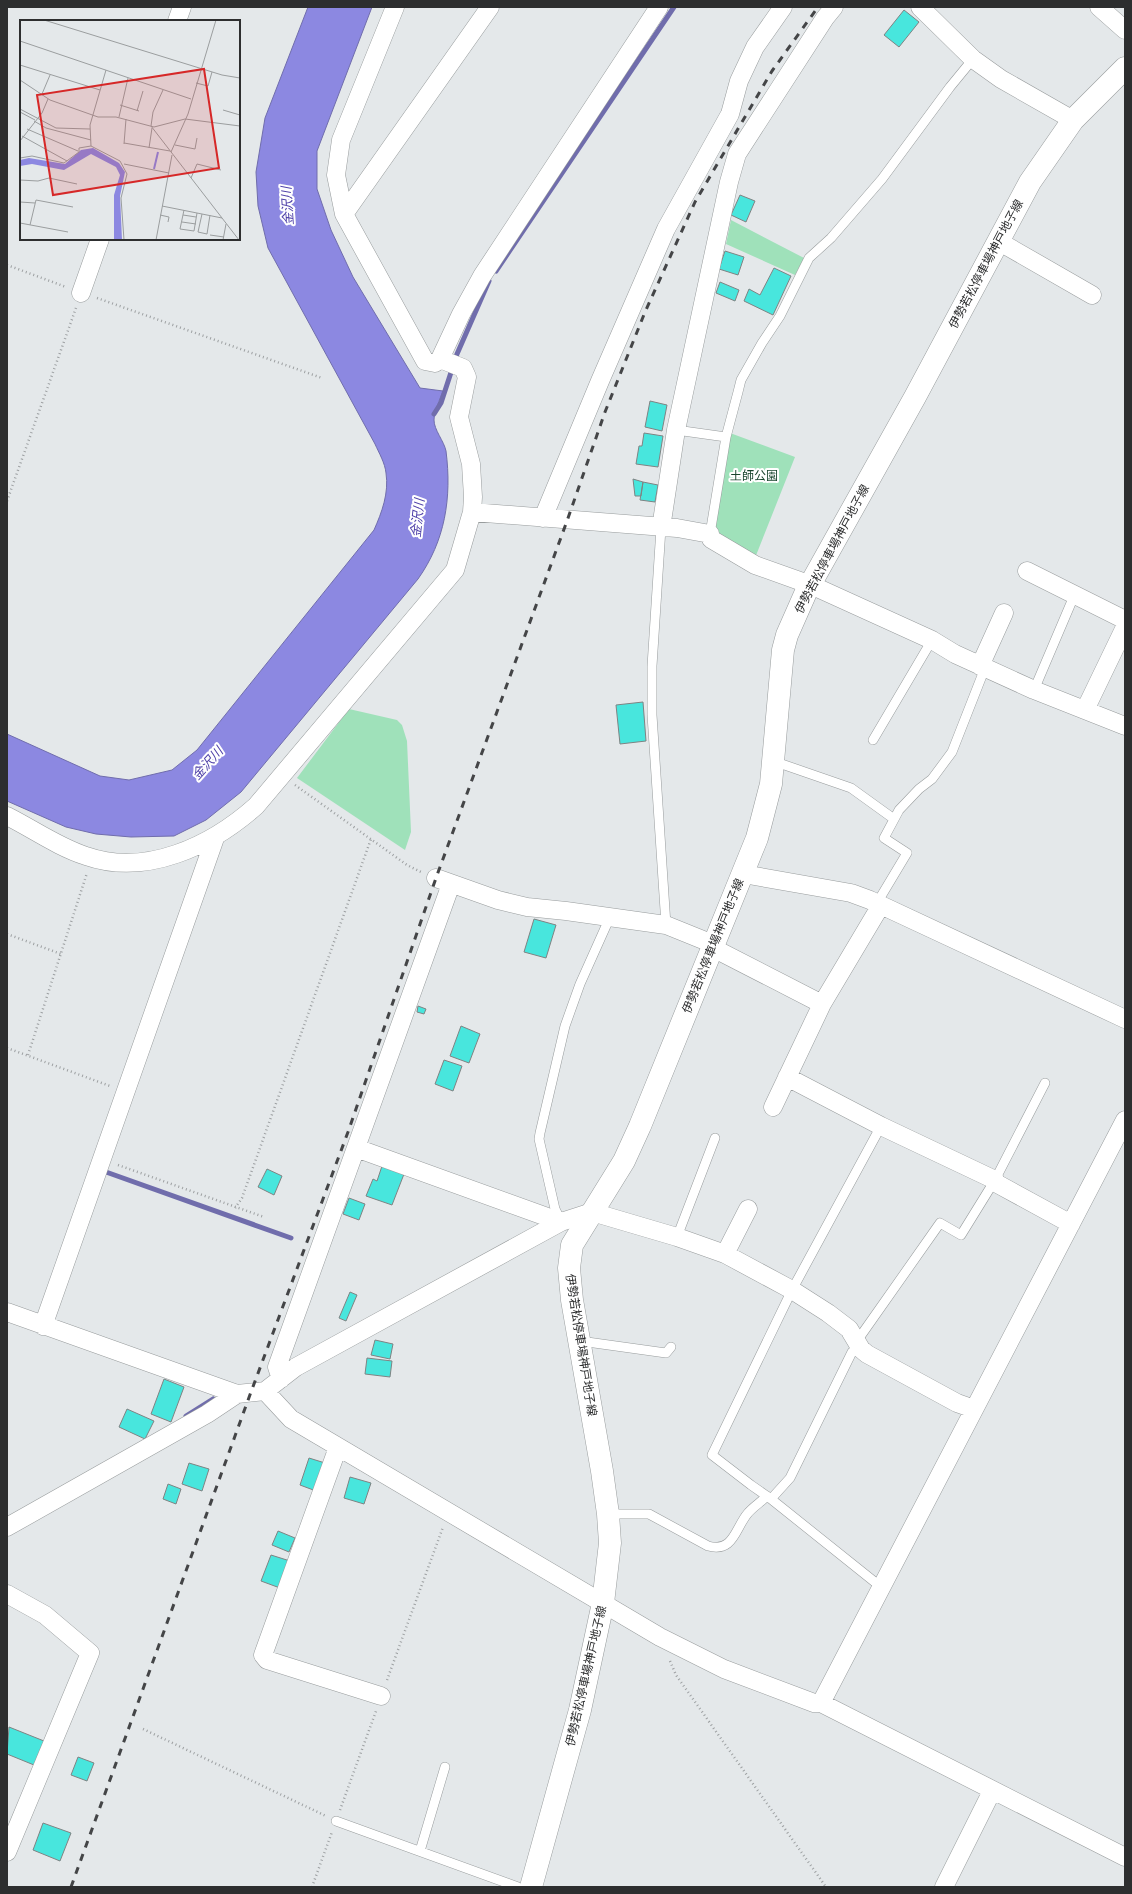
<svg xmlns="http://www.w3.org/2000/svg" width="1132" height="1894" font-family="Raleway,'Noto Sans JP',sans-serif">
	<rect width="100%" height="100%" fill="#e4e8ea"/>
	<!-- green -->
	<path fill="#9fe1ba" d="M731,220L804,258L795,275L726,244Z
		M730,433L795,457L755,558L714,534Z
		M349,709L397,720L402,725L407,741L411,832L405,850L297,778Z"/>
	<!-- water -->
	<path fill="#8c88e1" stroke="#706dac" d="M308,7H372L317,151V189L331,230L353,277L420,388L443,391C440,399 434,412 434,420C434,430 444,441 446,451C452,498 445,541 418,579L241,792L206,820L174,836L131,837L96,834L66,827L7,801V734L100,776L129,780L172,770L197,750L374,530C382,512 389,493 386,473C385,463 379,453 375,444L268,248L258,206L256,172L265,118Z"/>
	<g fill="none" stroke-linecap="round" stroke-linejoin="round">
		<!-- stream -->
		<path stroke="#706dac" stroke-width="5" d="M496,271L674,7
			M434,414L441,403L457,354L489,281
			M106,1172L291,1238
			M186,1416L213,1399"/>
	</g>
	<!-- building -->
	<path fill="#48e6dd" stroke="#7f8383" d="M904,10L919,22L899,47L884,35Z
		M740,195L755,201L746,222L731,215Z
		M725,251L744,257L738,275L719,269Z
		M774,268L791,276L773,315L744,301L749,289L760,295Z
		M720,282L739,290L735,301L716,293Z
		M650,401L667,405L662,431L645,427Z
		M644,433L663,436L658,467L636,464L639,446H642Z
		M633,479L643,482L641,496H635Z
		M643,482L658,485L655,502L640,500Z
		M643,702L646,741L620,744L616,705Z
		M534,919L556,925L546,958L524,952Z
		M418,1006L426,1009L424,1014L417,1012Z
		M461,1026L480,1034L469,1063L450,1056Z
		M444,1060L462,1066L453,1091L435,1084Z
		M382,1166L404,1174L392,1205L366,1196L373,1179L377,1181Z
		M267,1169L282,1176L274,1195L258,1187Z
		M349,1198L365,1204L359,1220L343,1214Z
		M350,1292L357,1295L346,1321L339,1318Z
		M375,1340L393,1344L390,1359L371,1355Z
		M367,1358L392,1361L390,1377L365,1374Z
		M164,1379L184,1387L171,1422L151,1414Z
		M127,1409L154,1421L145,1439L119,1427Z
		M309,1458L325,1463L316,1491L300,1485Z
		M189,1463L209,1469L202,1491L182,1484Z
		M350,1477L371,1483L364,1504L344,1498Z
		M168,1484L181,1489L176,1504L163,1499Z
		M278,1531L295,1538L289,1552L272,1545Z
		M271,1555L290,1561L280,1588L261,1581Z
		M9,1727L44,1741L34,1765L7,1754Z
		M78,1757L94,1763L87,1781L71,1775Z
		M43,1823L71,1833L60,1861L33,1850Z"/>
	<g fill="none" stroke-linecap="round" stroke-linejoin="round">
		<defs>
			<path id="lane" d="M676,430L726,437
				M661,528L652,666V715L666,925
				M710,534L726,437L738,392L741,380L762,343L780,316L809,258L831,238L882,179L950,87L973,59
				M1034,690L1074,596
				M873,740L932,640
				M773,761L851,788L894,819
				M877,903L907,853L884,838L899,810L919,789L932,779L952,752L985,668
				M561,1221L555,1209L539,1139L540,1133L565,1026L580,984L610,917
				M677,1237L715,1138
				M580,1341L666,1353L671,1347
				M857,1341L940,1223L961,1235L995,1180L1045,1083
				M771,1499L790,1478L852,1352L860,1346
				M608,1514H649L708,1546C734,1553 735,1528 748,1513C753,1507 761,1502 767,1496
				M881,1587L771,1499L751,1485L712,1455L792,1290L881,1126
				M336,1821L518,1887
				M420,1851L445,1767"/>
			<path id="street" d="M395,7L341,140L336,175L344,214L425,361L435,363L440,359L461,314L482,276L659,7
				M920,7L973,59L1001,79L1073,120
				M1099,7L1125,30
				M177,21L182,7
				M344,214L490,7
				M998,241L1092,295
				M81,293L100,239
				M472,512L677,528L710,534L711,539L755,565L811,585L932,640L955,654L1034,690L1125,726
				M543,518L600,381L666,229L730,114L739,81L755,47L783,7
				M661,528L676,430L729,182L737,154L825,18L834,7
				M1027,571L1125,620
				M980,666L1004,613
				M1085,710L1125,627
				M7,816C33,829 58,847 86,856C146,877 211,846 256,806L455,570L472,512L473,497L471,464L459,417L467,377L463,368L440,359
				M743,874L851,893L870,900L1125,1019
				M436,878L498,900L527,907L566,911L666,925L713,944
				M713,948L822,1004
				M787,1077L881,1126L995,1180
				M773,1107L822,1004L881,905
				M356,1148L561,1222
				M994,1182L1071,1224
				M725,1254L748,1209
				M7,1312L237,1394
				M43,1326L215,838
				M281,1379L277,1367L451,884
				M265,1391L291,1419L660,1637L724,1669L814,1703H821L1125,1857
				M338,1447L263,1655L267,1660L381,1696
				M7,1527L207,1414L237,1394L265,1391L296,1367L561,1222L592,1212L677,1237L725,1254L792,1290L828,1313L849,1329L861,1349L867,1354L957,1403L974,1409
				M7,1594L45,1615L90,1653L7,1852
				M821,1703L1125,1120
				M944,1887L992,1791"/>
			<path id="secondary" d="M531,1887L580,1710L603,1603L610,1543L608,1514L602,1471L572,1300L569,1268L572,1245L624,1161L640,1126L757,838L771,784L783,650L787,635L806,592L915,397L1030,182L1073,120L1125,68"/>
		</defs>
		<!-- lane casing -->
		<use href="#lane" stroke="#989c9d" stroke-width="10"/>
		<!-- street casing -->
		<use href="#street" stroke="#989c9d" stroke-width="19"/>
		<!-- secondary casing -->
		<use href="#secondary" stroke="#989c9d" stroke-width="23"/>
		<!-- path -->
		<path stroke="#9da0a2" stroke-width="2.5" stroke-dasharray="1 3" stroke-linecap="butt" d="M7,265L66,287
			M97,298L322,378
			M7,501L76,308
			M295,785L407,865L421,872
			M7,934L61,954
			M7,1048L110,1086
			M28,1055L87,873
			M118,1165L264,1217
			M235,1208L242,1198L371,839
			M670,1661L676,1675L826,1887
			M387,1680L443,1527
			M143,1729L326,1816
			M340,1810L376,1711
			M312,1887L332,1832"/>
		<!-- lane -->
		<use href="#lane" stroke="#fff" stroke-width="9"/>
		<!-- street -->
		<use href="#street" stroke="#fff" stroke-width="18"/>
		<!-- secondary -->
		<use href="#secondary" stroke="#fff" stroke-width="22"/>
		<!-- rail -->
		<path stroke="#444547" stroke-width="3" stroke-dasharray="7 7" stroke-linecap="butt" d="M71,1887L251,1392L348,1132L436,878L567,521L605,412L645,312L695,202L772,71L818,7"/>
	</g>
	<g text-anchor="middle" stroke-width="4" stroke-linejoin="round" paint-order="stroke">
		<!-- street labels -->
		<g font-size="12" fill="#2d2e2f" stroke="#fff">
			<text transform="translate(986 264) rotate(-62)" y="4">伊勢若松停車場神戸地子線</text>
			<text transform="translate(832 549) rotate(-62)" y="4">伊勢若松停車場神戸地子線</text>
			<text transform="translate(713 946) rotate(-68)" y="4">伊勢若松停車場神戸地子線</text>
			<text transform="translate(581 1345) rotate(81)" y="4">伊勢若松停車場神戸地子線</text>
			<text transform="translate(586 1676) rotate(-77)" y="4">伊勢若松停車場神戸地子線</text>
		</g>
		<!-- park labels -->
		<g font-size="12" fill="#18442d" stroke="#fff">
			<text x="754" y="480">土師公園</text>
		</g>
		<!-- water labels -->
		<g font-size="13" font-style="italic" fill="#4e40a8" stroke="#fff">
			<text transform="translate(287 206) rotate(-94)" y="5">金沢川</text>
			<text transform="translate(417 518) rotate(-84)" y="5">金沢川</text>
			<text transform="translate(207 763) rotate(-48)" y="5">金沢川</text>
		</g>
	</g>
	<!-- overview -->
	<g transform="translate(20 20)">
		<rect width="220" height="220" fill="#e4e8ea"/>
		<path d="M73,128L99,143L105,152L100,176L102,220H94V175L100,155L96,147L71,134L44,150L12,144L0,146V140L9,138L45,144L61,130Z" fill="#8c88e1"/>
		<path fill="none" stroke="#8c88e1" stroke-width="2" d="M134,149L138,132"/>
		<path fill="none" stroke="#9b9e9f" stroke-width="1" d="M24,0L202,55L220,58M0,21L171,79M0,45L80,70M0,60L30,80L78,97H96L134,107L165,99L220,106M176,63L188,66L192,52M143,70L133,92L131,106L219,220M22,74L30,55M100,85L119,91M0,89L36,108L70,109M203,90L220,95M117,91L123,71M0,92L15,100M99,97L108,58M14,101L26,108L71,120M7,109L58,131M2,116L47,141M0,121L22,93L28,79M104,123L150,131M104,124L106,99M155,125L175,129L177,118M71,126L70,105L86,50M129,128L132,108M151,132L168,94L196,0M0,138L12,136L44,143L59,132V128L71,126L100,141L107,154L101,178L104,220M104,144L149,153M171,158L177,144L201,150M0,160L18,161L29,158L57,164M16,180L53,187M0,182L15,183M142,186L202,198M164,190L160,209L174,211L177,193M182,194L178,212L187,214L190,195M140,195L149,197L148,202M163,195L176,197M162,202L176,204M0,203L48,212M10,205L16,180M190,215L204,217M136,220L152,135M203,220L206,204"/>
		<path fill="#d62828" fill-opacity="0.15" stroke="#d62828" stroke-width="2" d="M184,49L199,148L33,175L17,75Z"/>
		<rect width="220" height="220" fill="none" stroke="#2d2e2f" stroke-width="2"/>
	</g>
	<!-- border -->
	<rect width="1132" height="1894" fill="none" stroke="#2d2e2f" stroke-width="16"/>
</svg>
